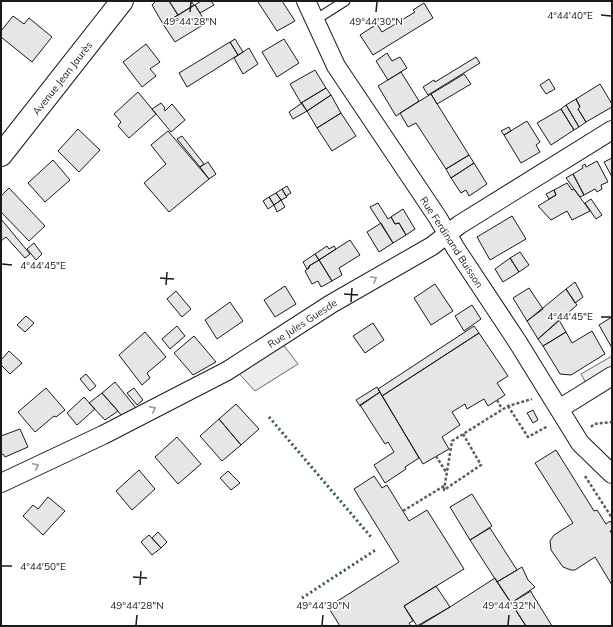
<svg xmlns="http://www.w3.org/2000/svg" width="613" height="627" font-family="Mulish,sans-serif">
	<rect width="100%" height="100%" fill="#fff"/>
	<!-- parking -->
	<path fill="#ededed" stroke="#6a6a6a" d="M278,338L298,364L255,391L233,367Z
		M612,356V376L590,390L581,374Z"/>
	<!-- building -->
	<path fill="#e6e6e6" stroke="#1a1a1a" d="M156,1H169L178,15L163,24L152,5Z
		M169,1H191L194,5L178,15Z
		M201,1H211L214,5L200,13L195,5Z
		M260,1H282L295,21L277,31L258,2Z
		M424,3L433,18L373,55L360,35L377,24L382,32L415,12L413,10Z
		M195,5L206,23L175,42L163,24Z
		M13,16L24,24L29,18L52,37L32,62L1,37V31Z
		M235,39L243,52L238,55L230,42Z
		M284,39L299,63L277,77L262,52Z
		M230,42L238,55L187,87L179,73Z
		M146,44L160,62L150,69L156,76L142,87L123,62Z
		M249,48L258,64L243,74L234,58Z
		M387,53L392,61L400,57L407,68L388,80L376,61Z
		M476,57L480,63L428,95L423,87L434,80L435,82Z
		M315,70L326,88L301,103L290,84Z
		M401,72L419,101L396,116L378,86Z
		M464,74L471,84L437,104L431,94Z
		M549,79L555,89L546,94L540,85Z
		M600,84L612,104V107L586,122L578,109L580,107L576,99Z
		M326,88L331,95L307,111L301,103Z
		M138,92L156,114L129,138L118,126L121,122L114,114Z
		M431,94L469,155L446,169L416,123L408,127L400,113Z
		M331,95L341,113L317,128L307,111Z
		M576,99L580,107L578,109L586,122L579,127L566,105Z
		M161,103L165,108L164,109L165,111L172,104L185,120L171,132L152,109Z
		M302,103L307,111L293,119L289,112Z
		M566,105L579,127L574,130L561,109Z
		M561,109L574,130L551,145L537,123Z
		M341,113L356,136L332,151L317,128Z
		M527,121L540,142L536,145L540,152L521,163L504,135Z
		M509,127L511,131L504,135L501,131Z
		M78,129L100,150L79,172L58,151Z
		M168,131L209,179L169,212L144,183L166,164L151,145Z
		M182,136L204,164L200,167L177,139Z
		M469,155L474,163L451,178L446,169Z
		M612,158V177L604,162Z
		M53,160L70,180L45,202L28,183Z
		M597,161L608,182L601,185L602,189L597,192L595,189L584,195L573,174L583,168L582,166L585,164L586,167Z
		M208,162L216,174L209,179L200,167Z
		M474,163L487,184L469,196L466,190L461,193L451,178Z
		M573,174L584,195L580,197L566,178Z
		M567,183L572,190L574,189L590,211L572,220L567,211L551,220L538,206L556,195L554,190Z
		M287,186L291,193L286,196L282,189Z
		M9,188L45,226L29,241L1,212V196Z
		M282,189L287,197L281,200L276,193Z
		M554,190L556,195L549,199L546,194Z
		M276,193L281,200L274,205L269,197Z
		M269,197L274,205L268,209L263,201Z
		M591,199L602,215L596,219L585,203Z
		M281,200L285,207L277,212L274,205Z
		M378,203L388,219L391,217L395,224L399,223L406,235L393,243L370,207Z
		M403,209L415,229L406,235L399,223L395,224L391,217Z
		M512,216L526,239L490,260L477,237Z
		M1,219L30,254L25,258L6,237L1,241Z
		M381,223L393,243L379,252L367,232Z
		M350,240L360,255L339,268L342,275L332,281L319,260Z
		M34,243L42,254L36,260L27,249Z
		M327,246L329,249L334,246L336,249L319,260L315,254Z
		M520,252L529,265L519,272L510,258Z
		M315,254L319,260L309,266V268L307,269L303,262Z
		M510,258L519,272L503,282L495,269Z
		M319,260L332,281L321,287L318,281L312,284L305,271L309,268V266Z
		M575,282L583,297L575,303L566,289Z
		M435,284L453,311L431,325L414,298Z
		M285,286L296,304L275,317L264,300Z
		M529,288L543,309L527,321L513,298Z
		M566,289L577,305L538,339L527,321Z
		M176,291L191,309L182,317L167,299Z
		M230,302L243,321L217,339L205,320Z
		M472,305L481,319L464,331L455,316Z
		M26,316L34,323L25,332L17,325Z
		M612,317V348L599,325Z
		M559,320L566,332L543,346L538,339Z
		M373,323L384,340L365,353L353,336Z
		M177,326L185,336L170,349L162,339Z
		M474,326L479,333L382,396L378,389Z
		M592,331L605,354L571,375L560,374L543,346L566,332L572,343Z
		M145,332L166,357L147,373L150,378L142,385L119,355Z
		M479,333L508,376L497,383L505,395L488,406L484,399L467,409L465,404L452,412L460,425L442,437L449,449L423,464L382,396Z
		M194,336L216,362L193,375L174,353Z
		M9,351L22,363L10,374L1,365V360Z
		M86,374L96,386L90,391L80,379Z
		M115,382L136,408L122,416L102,393Z
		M377,387L380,392L360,406L356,400Z
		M46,388L65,410L56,417L54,416L35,432L18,412Z
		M134,388L143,400L137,405L127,393Z
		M380,392L419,458L405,467L406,469L385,483L374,465L394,452L388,442L385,444L360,405Z
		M102,393L118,411L105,420L89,403Z
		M84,397L95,409L77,425L67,413Z
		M236,404L259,429L241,445L219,419Z
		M533,410L538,420L533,423L527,413Z
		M219,419L241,445L222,461L200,436Z
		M20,429L28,447L5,457L3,454L1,455V436Z
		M177,437L201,464L178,484L155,457Z
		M556,450L594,511L597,510L606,524L610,521L612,524V530L610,531L612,534V585L595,557L575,570H571L563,567L551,550L550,541L554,535L573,523L535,463Z
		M139,470L155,489L132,510L116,491Z
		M228,471L240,483L231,490L220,478Z
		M374,476L382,488L387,485L409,521L427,510L464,569L404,606L413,621L409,623L411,626H340L328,607L399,562L354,489Z
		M472,494L492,526L470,540L450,507Z
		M48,497L65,511L43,535L23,516L33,505L38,509Z
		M490,528L517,570L497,582L470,540Z
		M158,532L167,542L161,548L152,538Z
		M149,535L161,548L152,555L141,542Z
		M522,567L528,580L535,587L511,603L497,582Z
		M495,578L526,626H419L450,607Z
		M436,586L450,607L417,626L404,606Z
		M531,591V592L552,626H526L511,603Z"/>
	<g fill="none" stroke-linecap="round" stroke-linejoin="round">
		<defs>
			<path id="lane" d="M315,20L345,1"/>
			<path id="street" d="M306,1L336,66L438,218L456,249L517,341L580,443L612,474
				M559,409L612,376
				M1,483L103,435L227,371L331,304L432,246L459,225L612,130"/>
			<path id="secondary" d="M1,155L122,1"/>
		</defs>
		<!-- lane casing -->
		<use href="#lane" stroke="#1a1a1a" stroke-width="11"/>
		<!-- street casing -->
		<use href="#street" stroke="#1a1a1a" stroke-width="20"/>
		<!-- secondary casing -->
		<use href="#secondary" stroke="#1a1a1a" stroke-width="24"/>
		<!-- path -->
		<path stroke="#5f5f5f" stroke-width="2.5" stroke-dasharray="3 2" stroke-linecap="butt" d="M497,400L502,409
			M508,406L528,437L548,426
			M591,427L594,424L612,422
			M463,434L481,465L444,490L452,441L508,406L532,399
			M436,456L446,472
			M585,476L612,518
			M403,511L444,486"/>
		<!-- lane -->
		<use href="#lane" stroke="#fff" stroke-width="9"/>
		<!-- street -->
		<use href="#street" stroke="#fff" stroke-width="18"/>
		<!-- secondary -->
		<use href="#secondary" stroke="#fff" stroke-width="22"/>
		<!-- hedge -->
		<path stroke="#2b5a34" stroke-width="3" stroke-dasharray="2 3" stroke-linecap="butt" d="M269,417L371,537
			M302,598L377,549"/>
	</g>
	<!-- one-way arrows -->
	<defs><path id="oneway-chevron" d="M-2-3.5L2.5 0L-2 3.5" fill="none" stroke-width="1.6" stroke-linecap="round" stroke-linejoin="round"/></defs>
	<g stroke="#989898">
		<use href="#oneway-chevron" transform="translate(374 279) rotate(-30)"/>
		<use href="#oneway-chevron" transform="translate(153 409) rotate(-27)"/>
		<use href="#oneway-chevron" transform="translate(36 466) rotate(-25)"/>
	</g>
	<!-- ticks -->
	<path fill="none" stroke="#1a1a1a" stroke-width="1.5" d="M190,12L191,2M376,12L377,2M601,15L611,16M2,264L12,265M160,278L174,279M166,285L167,272M344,294L358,295M351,302L352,288M601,317H611M2,566H12M133,577L147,578M140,585L141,571M136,625L137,615M322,625L323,615M508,625L509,615"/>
	<g text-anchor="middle" stroke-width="3" stroke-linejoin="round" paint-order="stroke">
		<!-- street labels -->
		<g font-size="10" fill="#1a1a1a" stroke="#fff">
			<text transform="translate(62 78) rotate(-52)" y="4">Avenue Jean Jaurès</text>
			<text transform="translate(452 242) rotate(57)" y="4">Rue Ferdinand Buisson</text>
			<text transform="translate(302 323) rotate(-33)" y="4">Rue Jules Guesde</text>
		</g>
	</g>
	<g font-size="10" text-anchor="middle" fill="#1a1a1a" stroke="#fff" stroke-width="3" stroke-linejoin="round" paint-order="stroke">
		<text x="570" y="19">4°44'40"E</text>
		<text x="190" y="25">49°44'28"N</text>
		<text x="376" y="25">49°44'30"N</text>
		<text x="43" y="269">4°44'45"E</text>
		<text x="570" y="320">4°44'45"E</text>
		<text x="43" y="570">4°44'50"E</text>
		<text x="137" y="609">49°44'28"N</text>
		<text x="323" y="609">49°44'30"N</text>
		<text x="509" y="609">49°44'32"N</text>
	</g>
	<!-- border -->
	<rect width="613" height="627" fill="none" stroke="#1a1a1a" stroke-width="4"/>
</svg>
